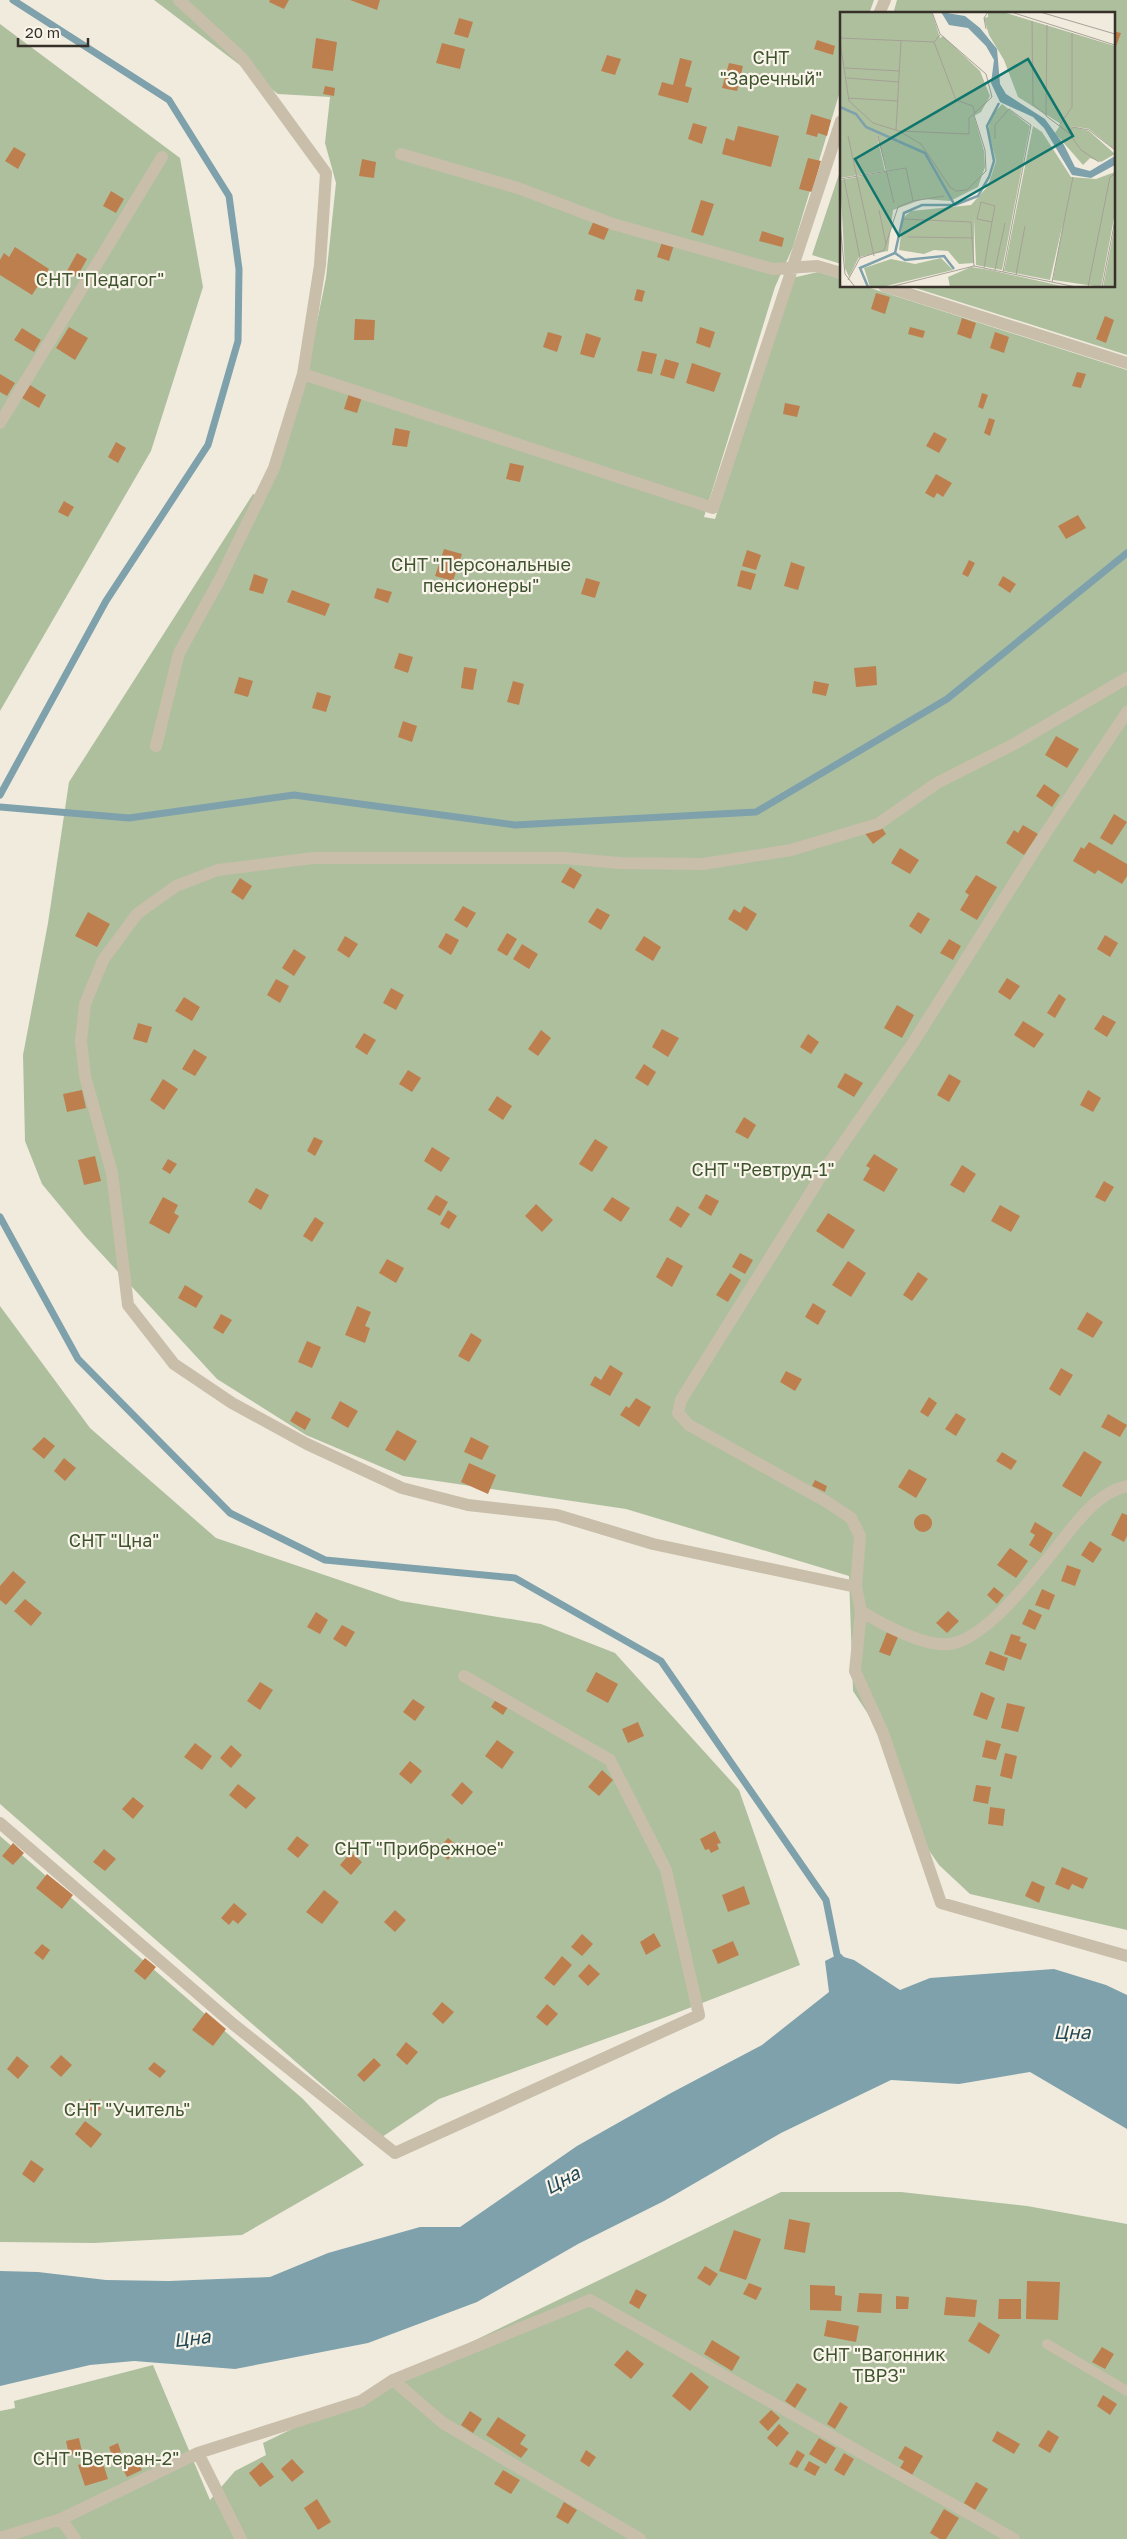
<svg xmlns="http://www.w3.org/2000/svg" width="1127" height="2539" font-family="'Golos Text',sans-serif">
	<rect width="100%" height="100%" fill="#f1ebde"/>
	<!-- green -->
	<path fill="#aebf9e" d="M154,0H874L869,14H841V88L793,247L775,287L704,517L715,519L792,278L818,272L841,279V286H864L1127,370V1930L970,1894L939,1865L913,1827L893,1752L853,1691L849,1576L626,1509L403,1476L306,1435L217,1379L85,1236L42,1184L25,1141L23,1055L48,923L69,782L253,494L263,497L309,361L326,278L336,183L325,143L330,97L278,94Z
		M897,0H1127V355L909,286H1113V14H893Z
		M0,24L180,158L203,287L151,451L0,711Z
		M841,168V264L812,255Z
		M0,1306L90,1428L216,1538L401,1601L541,1624L615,1653L739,1790L800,1965L666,2017L439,2099L382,2137L0,1804Z
		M0,1836L303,2099L364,2165L242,2235L94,2243L0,2242Z
		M781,2192H901L1027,2206L1127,2224V2539H0V2411L15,2408L14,2401L153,2365L210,2500L235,2471L266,2455L263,2443Z"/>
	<!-- water -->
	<path fill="#7ea1ac" d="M837,1955L854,1960L900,1990L930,1978L1054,1969L1106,1985L1127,1995V2129L1030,2072L959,2084L891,2080L781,2133L664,2201L578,2244L477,2302L368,2343L235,2369L134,2361L90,2365L0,2386V2271L38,2272L106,2280L169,2281L270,2277L328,2253L420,2227H460L577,2146L671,2093L762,2045L829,1992L825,1961Z"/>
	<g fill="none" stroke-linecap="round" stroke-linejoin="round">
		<!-- stream -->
		<path stroke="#7ea1ac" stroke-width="7" d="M0,795L106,601L208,445L238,341L239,269L229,196L169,100L13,0
			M0,807L129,818L294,795L515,825L756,812L947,699L1127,553
			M0,1217L78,1359L230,1513L325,1560L515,1578L661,1661L826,1900L837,1955L842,1960"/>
	</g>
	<!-- building -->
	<path fill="#be7f4e" d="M270,0H289L284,9L269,2Z
		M350,0H380L377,10Z
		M459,18L473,22L468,38L454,34Z
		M1113,31L1121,33L1115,49L1113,48Z
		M316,38L337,42L333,71L312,68Z
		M817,40L835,46L833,55L814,49Z
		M442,43L465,49L460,69L436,63Z
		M607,55L621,59L615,75L601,71Z
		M680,58L692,61L685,86L692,88L688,103L658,95L662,82L673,85Z
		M729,63L743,66L737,91L722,88Z
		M325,86L335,88L334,96L323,94Z
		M811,114L831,120L827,136L818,133L817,137L806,134Z
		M693,123L707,127L702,144L688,139Z
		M738,126L779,136L771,167L722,154L726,138L734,141Z
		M14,147L26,154L18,169L5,161Z
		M808,158L821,161L812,192L799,189Z
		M362,159L376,162L374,178L359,176Z
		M111,191L124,199L116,213L103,206Z
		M701,200L714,204L703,236L691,232Z
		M594,220L610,226L604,240L588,234Z
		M762,231L784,238L782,247L759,241Z
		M662,242L674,245L669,261L657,257Z
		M15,247L49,269L32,295L0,275V260L4,253L9,257Z
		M77,253L87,259L77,277L67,271Z
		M637,289L645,291L642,302L634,300Z
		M876,293L890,297L885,314L871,309Z
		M1105,316L1114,320L1106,343L1096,339Z
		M962,318L976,323L971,339L957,334Z
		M355,319L375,320L374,340H354Z
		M69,327L88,338L75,360L56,348Z
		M700,327L715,332L710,348L696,343Z
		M910,327L925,331L923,338L908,334Z
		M22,328L41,340L34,352L14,340Z
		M548,332L562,336L557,352L543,347Z
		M995,332L1009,337L1004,353L990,348Z
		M586,333L601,338L594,358L580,354Z
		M642,351L657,354L652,374L637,371Z
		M665,359L679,363L674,379L660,375Z
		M692,363L721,373L714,392L686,383Z
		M1077,372L1086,374L1081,388L1072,386Z
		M0,374L15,383L7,396L0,392Z
		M30,385L46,395L39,408L22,398Z
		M349,393L362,397L357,413L344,409Z
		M982,393L988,395L983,409L978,407Z
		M785,403L800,406L797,417L783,414Z
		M989,418L995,420L990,436L984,433Z
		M395,428L410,431L407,447L392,445Z
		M934,432L947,439L939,453L926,446Z
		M116,442L126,448L118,463L108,457Z
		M510,463L524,466L520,482L506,479Z
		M936,474L952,483L943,497L937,493L934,498L925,493Z
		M64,501L74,507L68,517L58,512Z
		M1078,515L1086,528L1066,539L1058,526Z
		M444,549L462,554L453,581L435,576Z
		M747,550L761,555L756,570L742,566Z
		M969,560L975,563L968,577L962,574Z
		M791,562L805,567L798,590L784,586Z
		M741,570L756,574L751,590L737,586Z
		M254,574L268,579L263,594L249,590Z
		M1003,576L1016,584L1010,593L998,585Z
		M586,578L600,582L595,598L581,594Z
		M377,588L392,592L388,603L374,598Z
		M292,590L330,604L325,616L287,602Z
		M399,653L413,657L408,673L394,668Z
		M876,666L877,685L856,687L854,668Z
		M464,667L477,669L473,690L461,688Z
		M239,677L253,681L248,697L234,693Z
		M513,681L524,684L519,705L507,702Z
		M814,681L829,684L826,696L812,693Z
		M317,692L331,696L326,712L312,708Z
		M403,721L417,726L412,742L398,737Z
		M1056,736L1079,749L1067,768L1045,755Z
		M1044,784L1060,795L1052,807L1036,796Z
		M1114,814L1127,822L1112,845L1100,838Z
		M878,822L886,834L873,844L864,832Z
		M1023,825L1038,834L1024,855L1006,843L1014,830L1018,833Z
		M1089,842L1127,864V876L1122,884L1098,870L1095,874L1073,861L1081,847L1084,849Z
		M900,848L919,860L910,874L891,863Z
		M570,867L582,875L574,889L561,882Z
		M976,875L997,887L977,920L960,910L969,895L965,892Z
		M240,878L252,886L243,900L231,892Z
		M463,906L476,913L467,928L454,920Z
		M744,906L757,914L747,931L728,919L734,909L740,913Z
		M597,908L610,915L601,930L588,922Z
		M88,912L110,924L97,947L75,936Z
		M918,912L930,919L921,934L909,926Z
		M446,933L459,940L451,955L438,947Z
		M507,933L517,939L507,956L497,950Z
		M1105,935L1118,943L1110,957L1097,949Z
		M345,936L358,944L349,958L337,950Z
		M644,936L661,947L653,961L635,950Z
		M949,939L961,946L953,960L940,953Z
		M522,944L538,954L529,969L513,959Z
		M294,949L306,957L294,976L282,968Z
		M1007,978L1020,986L1010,1000L998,992Z
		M276,979L289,986L280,1003L267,995Z
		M391,988L404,995L396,1010L383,1003Z
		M1059,994L1066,999L1055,1018L1047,1013Z
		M184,997L200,1007L192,1021L175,1011Z
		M897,1005L914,1015L902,1038L884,1028Z
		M1103,1015L1116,1022L1107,1037L1094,1029Z
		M1023,1021L1044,1034L1034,1048L1014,1035Z
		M138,1023L152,1027L147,1043L133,1039Z
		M662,1029L679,1038L668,1057L652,1047Z
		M541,1030L551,1038L538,1056L528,1049Z
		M364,1033L376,1040L367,1055L355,1047Z
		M808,1034L819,1042L811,1054L800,1047Z
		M194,1049L207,1057L195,1076L182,1069Z
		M644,1064L656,1072L648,1086L635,1078Z
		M408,1070L421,1078L412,1092L399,1084Z
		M845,1073L863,1083L854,1097L837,1087Z
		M949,1074L961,1081L949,1102L937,1095Z
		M163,1079L178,1089L164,1110L150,1100Z
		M82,1090L86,1108L67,1112L63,1094Z
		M1088,1090L1101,1098L1093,1112L1080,1105Z
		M497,1096L512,1106L503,1120L488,1110Z
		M744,1117L756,1125L748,1139L735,1132Z
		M314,1137L323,1141L315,1156L307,1151Z
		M595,1139L608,1147L592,1172L579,1164Z
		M432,1147L450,1158L441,1172L424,1161Z
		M874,1154L898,1169L884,1192L863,1180L870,1168L866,1166Z
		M95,1156L101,1181L84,1185L78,1160Z
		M168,1159L177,1164L170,1174L162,1169Z
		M962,1165L976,1174L964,1193L950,1185Z
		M1104,1181L1114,1187L1105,1202L1095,1197Z
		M256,1188L269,1195L261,1210L248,1202Z
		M706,1194L719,1201L711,1216L698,1208Z
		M436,1195L448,1202L440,1216L427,1209Z
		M163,1197L178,1205L174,1213L179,1216L169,1234L149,1223Z
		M612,1197L630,1208L621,1222L603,1210Z
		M536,1204L553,1220L542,1232L525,1216Z
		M1000,1205L1020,1216L1011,1232L991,1221Z
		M677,1206L690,1214L681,1228L669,1220Z
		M448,1210L457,1216L449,1229L440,1224Z
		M828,1213L855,1230L843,1249L816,1231Z
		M315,1217L324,1223L312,1242L303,1236Z
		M740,1253L753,1260L745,1274L732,1267Z
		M667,1257L683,1266L672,1287L656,1277Z
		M387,1259L404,1268L396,1283L379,1273Z
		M848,1261L866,1273L851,1297L832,1285Z
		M918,1272L928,1279L912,1301L903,1295Z
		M730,1273L741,1280L728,1302L716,1295Z
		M185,1285L203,1296L196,1308L178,1298Z
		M813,1303L826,1311L818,1325L805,1317Z
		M357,1306L371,1312L365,1326L370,1328L365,1343L345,1335Z
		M1087,1312L1103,1322L1093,1338L1077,1329Z
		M221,1314L232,1320L223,1334L213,1328Z
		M471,1333L482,1340L469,1362L458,1356Z
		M307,1341L321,1347L312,1368L298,1362Z
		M610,1365L623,1373L610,1396L590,1385L595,1376L601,1380Z
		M1061,1368L1073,1375L1060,1396L1049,1389Z
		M786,1371L802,1379L795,1391L780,1382Z
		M929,1397L937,1403L928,1417L920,1412Z
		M636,1398L651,1407L639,1427L620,1415L626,1406L629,1408Z
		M340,1401L358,1411L348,1428L331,1418Z
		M296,1411L311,1419L305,1430L290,1421Z
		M956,1413L966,1419L956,1436L945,1429Z
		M1108,1414L1127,1425L1120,1437L1101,1427Z
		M397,1430L417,1441L405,1461L385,1450Z
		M44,1437L55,1446L44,1459L32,1449Z
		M471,1437L489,1446L482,1460L464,1452Z
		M1084,1451L1102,1462L1081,1497L1062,1486Z
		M1002,1452L1017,1461L1011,1470L996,1461Z
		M64,1458L76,1468L65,1481L54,1471Z
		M469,1463L496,1475L488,1494L461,1482Z
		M909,1469L927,1479L916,1498L898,1487Z
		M815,1480L827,1486L825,1492L812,1486Z
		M1122,1513L1127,1515V1536L1124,1542L1111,1535Z
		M914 1523a9 9 0 1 1 18 0a9 9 0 1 1-18 0Z
		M1035,1522L1053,1533L1041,1553L1029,1545L1035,1535L1030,1532Z
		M1090,1541L1102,1549L1093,1563L1081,1555Z
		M1010,1548L1028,1561L1016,1578L997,1565Z
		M1067,1565L1081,1570L1075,1586L1061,1581Z
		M13,1571L26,1582L6,1605L0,1600V1586Z
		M994,1587L1004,1595L997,1604L987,1595Z
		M1042,1589L1055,1595L1049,1610L1035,1605Z
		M25,1599L42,1613L31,1626L14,1611Z
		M1029,1609L1042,1615L1035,1630L1022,1624Z
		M948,1611L959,1621L947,1633L936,1623Z
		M316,1612L328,1620L320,1634L307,1627Z
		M342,1625L355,1632L346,1647L333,1639Z
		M887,1632L898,1637L890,1656L879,1652Z
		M1011,1634L1021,1637L1019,1641L1027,1644L1021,1660L1004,1654Z
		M990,1651L1008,1658L1004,1671L985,1664Z
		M596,1672L618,1684L608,1703L586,1691Z
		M260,1682L273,1690L260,1710L247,1701Z
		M981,1692L995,1698L987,1720L973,1715Z
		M500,1693L512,1701L503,1715L491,1707Z
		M413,1699L425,1707L415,1721L403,1712Z
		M1007,1703L1025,1707L1018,1732L1001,1728Z
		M638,1722L644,1736L628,1743L622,1729Z
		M497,1740L514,1752L502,1769L485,1756Z
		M986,1740L1001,1744L996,1760L982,1757Z
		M195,1743L212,1756L202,1770L184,1757Z
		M231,1745L242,1755L231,1768L220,1758Z
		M1005,1753L1017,1756L1012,1779L1000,1776Z
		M410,1761L422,1771L411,1784L399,1774Z
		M602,1770L613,1780L599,1796L588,1787Z
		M462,1782L473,1792L462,1805L451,1795Z
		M238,1784L256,1798L246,1809L229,1795Z
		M976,1785L991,1787L988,1804L973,1801Z
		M133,1797L144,1806L133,1819L122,1809Z
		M990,1807L1005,1809L1003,1826L988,1824Z
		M715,1831L721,1843L717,1844L719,1849L711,1853L709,1849L705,1850L700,1839Z
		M297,1836L309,1845L298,1858L287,1849Z
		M448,1838L459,1847L448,1860L437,1850Z
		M13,1843L24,1853L13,1865L2,1856Z
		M104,1849L116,1859L105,1871L93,1862Z
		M351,1852L362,1862L351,1875L340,1865Z
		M1062,1867L1088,1878L1083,1889L1072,1884L1069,1890L1055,1884Z
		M47,1874L73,1895L62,1909L36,1888Z
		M1032,1881L1045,1887L1039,1903L1025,1896Z
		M744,1886L750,1904L728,1912L722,1895Z
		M324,1890L339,1902L322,1924L306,1912Z
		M234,1903L247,1914L238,1924L233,1920L229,1925L221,1918Z
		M395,1910L406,1920L395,1932L384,1922Z
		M654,1933L661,1946L646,1955L640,1942Z
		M582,1934L593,1944L582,1956L571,1947Z
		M733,1941L739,1955L718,1964L712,1950Z
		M42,1944L50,1950L43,1960L34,1953Z
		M562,1956L572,1965L554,1986L544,1978Z
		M145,1958L156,1967L145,1980L134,1971Z
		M589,1964L600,1974L588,1986L578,1976Z
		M442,2002L454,2012L443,2024L432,2014Z
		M547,2004L558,2014L547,2026L536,2017Z
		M206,2012L226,2029L213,2046L192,2030Z
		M406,2042L418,2052L407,2065L396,2055Z
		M61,2055L72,2065L61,2077L50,2067Z
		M17,2056L29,2066L18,2079L7,2069Z
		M374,2058L381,2065L364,2082L357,2075Z
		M154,2062L166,2071L160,2078L148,2069Z
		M90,2099L101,2108L96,2115L85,2105Z
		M85,2121L102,2134L91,2148L75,2134Z
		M31,2160L44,2169L34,2183L22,2174Z
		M789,2219L810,2223L805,2253L784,2249Z
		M734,2230L761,2239L746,2280L719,2271Z
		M705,2266L718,2274L710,2286L697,2278Z
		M1027,2281L1060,2282L1058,2320L1026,2319Z
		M749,2283L762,2288L756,2300L743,2294Z
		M810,2285L835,2286V2295L842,2296L841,2311L810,2310Z
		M636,2289L647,2295L639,2309L629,2303Z
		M859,2293L882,2294L881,2313L857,2312Z
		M896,2296L909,2297L908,2309H896Z
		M946,2297L977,2300L975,2317L944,2315Z
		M999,2299H1021V2319H998Z
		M827,2320L859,2326L856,2342L824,2336Z
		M979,2322L1000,2335L989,2354L968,2341Z
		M712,2340L740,2357L732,2371L704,2354Z
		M1102,2347L1114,2354L1105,2369L1092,2362Z
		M627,2350L644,2364L631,2379L614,2365Z
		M691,2372L709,2387L690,2411L672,2396Z
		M797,2383L807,2389L795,2408L785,2401Z
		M1103,2395L1117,2404L1110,2415L1097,2406Z
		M840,2402L848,2407L835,2429L827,2424Z
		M771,2410L780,2418L768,2431L759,2422Z
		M470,2411L482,2419L473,2433L461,2425Z
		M498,2417L526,2435L520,2444L528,2449L521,2458L486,2435Z
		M779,2424L789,2433L777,2447L767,2438Z
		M1048,2430L1059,2437L1050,2453L1038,2446Z
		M997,2431L1020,2444L1014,2454L992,2441Z
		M79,2438L82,2452L69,2455L66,2441Z
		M819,2438L836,2448L826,2464L809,2454Z
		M118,2443L121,2452L112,2455L109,2447Z
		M905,2446L923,2456L912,2475L900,2468L904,2461L898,2458Z
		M586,2450L596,2457L589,2467L580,2461Z
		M797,2450L805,2455L797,2468L789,2464Z
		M844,2453L854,2459L844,2476L834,2470Z
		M135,2456L142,2470L127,2477L120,2464Z
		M101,2457L108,2479L85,2486L78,2465Z
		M292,2459L304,2472L292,2482L281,2469Z
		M809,2461L820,2467L815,2476L804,2470Z
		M262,2462L274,2477L260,2487L249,2473Z
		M503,2470L520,2480L511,2494L494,2484Z
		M976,2482L988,2489L975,2510L964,2503Z
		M317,2499L331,2522L318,2530L304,2508Z
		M564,2502L577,2510L568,2524L556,2517Z
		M944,2509L959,2518L946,2539H940L930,2533Z"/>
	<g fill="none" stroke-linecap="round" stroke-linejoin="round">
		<!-- service -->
		<path stroke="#c8beaa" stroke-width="10" d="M1047,2344L1127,2391"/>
		<!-- minor -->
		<path stroke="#c8beaa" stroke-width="12" d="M879,14L885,0
			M401,154L518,188L613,224L773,269L817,266L841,273
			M884,286L1127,363
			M303,374L713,508L841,121
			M0,423L162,157
			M1127,712L1047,831L911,1046L826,1168L681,1400L678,1413L689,1425L827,1502L851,1518L860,1536L856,1587L861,1611L855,1671L883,1733L941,1903L1127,1956
			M156,746L179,653L220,579L274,468L303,374L320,265L326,173L242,58L179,0
			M856,1587L653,1544L557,1515L468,1505L402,1488L307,1444L232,1403L174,1364L128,1305L112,1173L85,1076L81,1041L85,1004L103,960L137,914L176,886L218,870L313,858H565L619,863L703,864L791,850L878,824L937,783L1016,743L1127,678
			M861,1611C881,1624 925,1647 949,1644C989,1640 1046,1560 1071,1529C1086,1511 1103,1491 1127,1486
			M0,1823L233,2024L395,2153L699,2015L666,1870L610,1760L464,1676
			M393,2380L590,2300L1014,2539
			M198,2453L241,2539
			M0,2538L61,2519
			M75,2539L61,2519L198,2453L361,2401L393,2380L443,2423L640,2539"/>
	</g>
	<g text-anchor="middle" stroke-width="4.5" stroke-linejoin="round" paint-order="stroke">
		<!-- park labels -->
		<g font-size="18" fill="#3f532e" stroke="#f9f5ea">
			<text x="771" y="64">СНТ<tspan x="771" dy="21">"Заречный"</tspan></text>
			<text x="100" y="286">СНТ "Педагог"</text>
			<text x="481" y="571">СНТ "Персональные<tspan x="481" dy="21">пенсионеры"</tspan></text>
			<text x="763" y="1176">СНТ "Ревтруд-1"</text>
			<text x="114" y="1547">СНТ "Цна"</text>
			<text x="419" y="1855">СНТ "Прибрежное"</text>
			<text x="127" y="2116">СНТ "Учитель"</text>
			<text x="879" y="2361">СНТ "Вагонник<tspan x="879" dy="21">ТВРЗ"</tspan></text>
			<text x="106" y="2465">СНТ "Ветеран-2"</text>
		</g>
		<!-- water labels -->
		<g font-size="19" font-style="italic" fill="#214855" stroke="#f9f5ea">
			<text x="1072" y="2039">Цна</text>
			<text transform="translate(562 2180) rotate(-29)" y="7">Цна</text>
			<text transform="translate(192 2338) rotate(-7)" y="7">Цна</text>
		</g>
	</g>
	<!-- overview -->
	<g transform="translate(840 12)">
		<rect width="275" height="275" fill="#f1ebde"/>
		<path d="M0,0H92L100,26L103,24L140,59L150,84L141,100L134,104L144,139L145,155L138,175L110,189L83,187L53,198L48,239L19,245L9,265L5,256L0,168L67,156L47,159L37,124L45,159L0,166ZM148,0H163L275,34L274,137L249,117L231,114L249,119L275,142L261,150L250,146L243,153L215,121L221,112L178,85L164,48L149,23L144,6L148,5ZM162,92L190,114L162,258L136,253L134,206V251L119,252L108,239L94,238L84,242L59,238L63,206L71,199L131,193L148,174L156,149L148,117L152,103ZM193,114L202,120L231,165L256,167L275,160V201L261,275L213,268L223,211L210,268L164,259ZM275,212V275H263ZM101,246L113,258L42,275H30L24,256L51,247L75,252ZM131,255L150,258L226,275H110L108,265Z" fill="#aebf9e"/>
		<path d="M101,0L125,4L140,16L157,37L160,72L166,82L205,107L224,133L235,155L250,159L275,144V153L251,166L232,163L204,116L193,105L160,90L151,71L154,48L146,34L128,16L109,13Z" fill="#7ea1ac"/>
		<path fill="none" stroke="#7ea1ac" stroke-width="2.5" d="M0,95L16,102L26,115L85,141L114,192M55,241L65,248L104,244L114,257M28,275L20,256L55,241L64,201L82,193H115L138,184L149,165L154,149L147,114L159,91"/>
		<path fill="none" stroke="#a6a096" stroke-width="1" d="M171,0L275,33M200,0L275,22M192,9L193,93L206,103M207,13L206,104L229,121L233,115L249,118L275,138M146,17L144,6L148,0M100,23L94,30L116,88L133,94L135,102M1,36L9,89L33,111L59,119L81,132L110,175L116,179L127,178L146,159L145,138L134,103M1,36L0,26L94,30M5,56L60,59M7,66L59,70M8,86L58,89M219,114L232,95V21M56,118L61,29M60,119L129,122V106L152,85L146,62L100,22L92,0M229,121L241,138L259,150M8,124L34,244M38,124L54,191M155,127V113L169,97L191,113L163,260M0,167L66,156L73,189M4,167L20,246M39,198L46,232M64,207L131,210L134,254M0,211L5,262L15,275M68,225L133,226M144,256L152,210L137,207L141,190L155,194L152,210M155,258L165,211M176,263L185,214M8,268L20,246L44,238L58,195L73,189L104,184M212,270L233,165M50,275L134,254L236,275M248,275L270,165L275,162M262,275L275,208"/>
		<path fill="#0f766e" fill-opacity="0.15" stroke="#0f766e" stroke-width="2.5" d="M188,47L233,124L59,224L15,147Z"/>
		<rect width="275" height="275" fill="none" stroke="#363029" stroke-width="2.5"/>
	</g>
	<!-- scale -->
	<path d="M18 38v8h70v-8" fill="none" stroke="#363029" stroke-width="2.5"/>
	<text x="25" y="38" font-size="15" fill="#363029" stroke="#f9f5ea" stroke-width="4" paint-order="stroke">20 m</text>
</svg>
